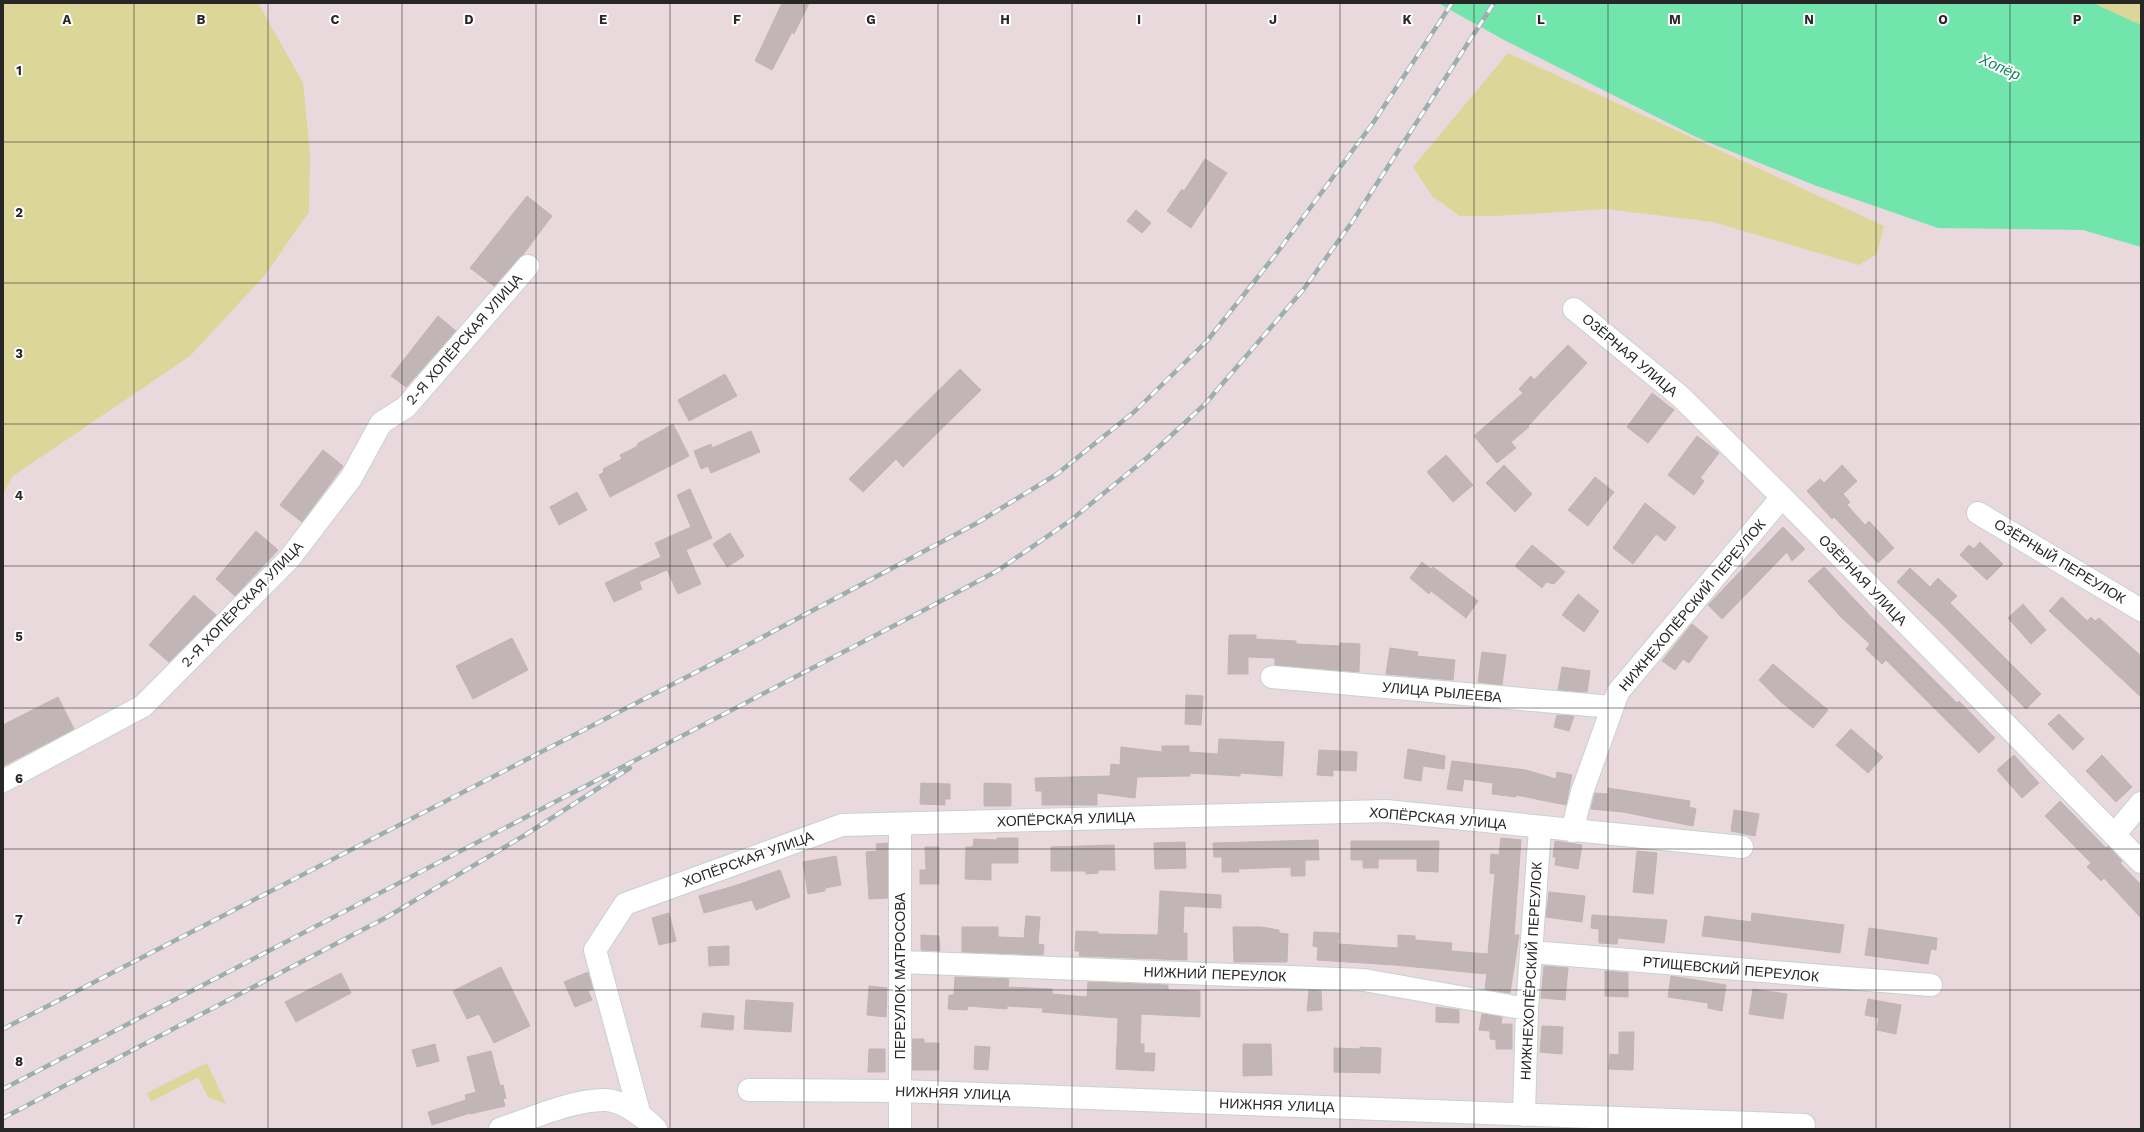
<svg xmlns="http://www.w3.org/2000/svg" width="2144" height="1132" font-family="'Work Sans',sans-serif">
	<rect width="100%" height="100%" fill="#e9d9dc"/>
	<!-- green -->
	<path fill="#dcd698" d="M3,3H258L303,83L310,153L309,212L265,275L190,356L13,476L3,494Z
		M2093,3H2141V25Z
		M1508,53L1884,226L1877,254L1859,265L1713,222L1606,209L1496,216H1460L1432,196L1413,167Z
		M207,1063L226,1104L208,1097L198,1077L151,1102L147,1093Z"/>
	<!-- water -->
	<path fill="#71e5ac" d="M1438,3H2093L2141,25V247L2083,230L1938,228L1814,185L1698,138L1504,40Z"/>
	<!-- building -->
	<path fill="#c1b5b6" stroke="#c3b3b5" d="M782,3H809L794,34L792,32L772,70L755,61Z
		M1205,159L1227,173L1191,228L1167,211L1182,189L1184,191Z
		M527,196L552,216L522,256L494,286L470,268Z
		M1136,210L1151,223L1142,233L1127,221Z
		M438,316L456,331L406,387L391,376Z
		M1568,345L1587,363L1528,426L1529,427L1511,442L1516,448L1497,463L1474,436L1523,393L1519,389L1531,376L1534,380Z
		M960,369L981,390L903,467L896,459L863,492L849,479Z
		M725,374L737,396L689,421L678,400Z
		M1652,393L1674,410L1648,443L1627,427Z
		M673,424L689,456L610,497L599,475L604,472L603,469L622,459L620,455L638,446L637,444Z
		M751,431L760,452L711,473L708,466L701,469L694,451L711,444L712,448Z
		M1697,436L1719,453L1700,478L1704,481L1694,495L1668,475Z
		M323,450L343,466L302,522L280,505Z
		M1446,455L1473,485L1453,502L1427,472Z
		M1504,465L1532,494L1515,512L1486,483Z
		M1842,465L1857,481L1843,494L1850,502L1847,505L1865,525L1869,521L1894,548L1878,563L1834,517L1832,519L1807,491L1820,479L1824,483Z
		M1595,477L1614,492L1588,526L1568,510Z
		M690,489L712,538L686,550L701,584L678,594L667,570L639,582L642,589L614,602L605,583L661,557L655,543L691,527L677,495Z
		M577,492L587,510L559,525L550,507Z
		M1645,503L1676,527L1665,541L1656,534L1633,564L1613,548Z
		M1783,527L1805,549L1792,561L1787,552L1722,619L1708,605Z
		M256,531L278,550L235,596L216,579Z
		M730,533L744,556L727,567L713,544Z
		M1980,542L2003,564L1987,580L1960,555L1969,545L1974,549Z
		M1532,545L1565,572L1554,584L1546,582L1542,588L1515,566Z
		M1422,562L1431,569L1433,567L1478,601L1466,618L1431,591L1429,594L1410,578Z
		M1824,567L1872,618L1957,703L1959,701L1995,738L1979,753L1886,660L1882,664L1866,649L1870,644L1841,617L1808,581Z
		M1910,568L1930,587L1938,578L1957,596L1950,603L2041,694L2026,709L1942,624L1897,582Z
		M1578,594L1599,611L1584,632L1562,615Z
		M194,595L216,615L169,662L149,645Z
		M2062,597L2087,621L2091,617L2095,621L2099,618L2141,656V697L2049,611Z
		M2023,604L2046,630L2031,644L2008,618Z
		M1692,624L1708,637L1689,663L1683,659L1675,670L1662,661Z
		M1229,635H1256V639L1296,641V644L1340,646V643L1360,644L1359,672L1275,665V658L1248,657V674H1228Z
		M512,638L528,670L473,699L456,666Z
		M1390,648L1418,652L1417,656L1455,660L1453,680L1386,674Z
		M1482,652L1506,655L1502,685L1478,682Z
		M1773,664L1828,710L1813,728L1781,702L1759,680Z
		M1562,667L1590,671L1587,692L1558,690Z
		M1186,695L1203,696L1201,725L1185,724Z
		M58,697L74,729L3,766V725Z
		M2059,714L2084,739L2073,750L2048,724Z
		M1557,715L1574,716L1569,731L1554,727Z
		M1851,729L1883,757L1868,773L1836,745Z
		M1219,739L1284,742L1282,776L1240,773V776L1190,773V776L1137,777L1135,798L1097,793V805H1042V791H1036L1035,778L1110,776L1111,764L1120,765L1121,747L1162,752V746H1189V752L1218,754Z
		M1408,749L1445,756L1444,769L1423,766L1421,781L1404,778Z
		M1319,750L1357,752L1356,771L1333,770V776L1317,775Z
		M2014,755L2039,783L2022,798L1997,770Z
		M2102,755L2132,787L2116,802L2086,771Z
		M1452,761L1526,770L1556,779L1557,772L1572,775L1566,805L1516,795V797L1492,794L1493,783L1464,779L1462,791L1447,789Z
		M921,783L950,784V799H945V805L920,804Z
		M984,783L1011,784V806H984Z
		M1608,788L1690,801L1689,807L1696,809L1693,826L1623,812L1591,809L1595,793L1608,794Z
		M2060,801L2106,848L2108,846L2122,861L2120,863L2141,885V918L2104,878L2101,881L2087,867L2091,863L2045,816Z
		M1734,810L1759,814L1755,836L1731,831Z
		M997,838H1018V863H991V880L965,879L966,847H973L974,839L997,840Z
		M1501,838L1521,840L1514,935H1519L1510,993L1485,989L1487,974L1395,965L1317,960L1318,947L1313,946L1314,932L1339,933L1338,944L1398,948V935L1415,936V940L1452,943L1451,951L1488,954L1495,874L1490,873L1491,854L1499,855Z
		M1318,840L1319,860H1305V876H1291V867L1238,869L1239,872H1222V857H1214L1213,843Z
		M1351,841H1439L1438,872L1417,871V859H1378V868H1363V860H1351Z
		M1555,841L1582,845L1578,869L1555,865L1556,857H1553Z
		M1185,842L1186,868L1155,869L1154,843Z
		M888,843V898L869,899L866,852L877,851L876,844Z
		M1114,845L1115,870H1098V873L1086,874V871H1051V847Z
		M925,847H939V884H920V870H926Z
		M1637,851L1657,853L1653,894L1633,892Z
		M836,856L841,885L825,888V891L808,894L803,862Z
		M780,870L790,897L756,910L752,900L704,913L699,896L734,886Z
		M1160,891L1221,895V908L1184,906L1183,933H1187V960L1079,956L1080,951H1075L1076,931L1098,932V934L1158,935Z
		M1549,892L1585,896L1582,922L1546,917Z
		M669,913L676,941L659,945L652,918Z
		M1752,913L1844,925L1840,953L1702,936L1705,916L1751,922Z
		M1592,915L1667,920L1664,943L1618,938L1617,944L1599,943V929L1591,928Z
		M1026,916L1040,917L1038,944L1044,945L1043,955L962,952V927H998V937L1024,938Z
		M1233,927H1261L1279,930V933L1288,934L1287,962H1234Z
		M1869,928L1937,938L1936,950L1931,949L1928,964L1865,955Z
		M921,935L939,936L940,951L921,950Z
		M729,946V965L709,966L708,947Z
		M1544,966L1568,968L1565,1000L1541,998Z
		M501,967L530,1026L494,1043L479,1014L467,1019L453,991Z
		M1605,971L1628,973V997L1605,996Z
		M588,972L593,989L588,991L592,1000L575,1007L564,982Z
		M341,973L351,993L296,1022L285,1002Z
		M1671,976L1726,985L1722,1011L1708,1008V1003L1668,997Z
		M955,977L1009,979L1008,987L1052,989V994L1087,997L1088,982L1168,985V990L1200,991V1017L1141,1014L1140,1044H1144V1053H1155L1154,1071L1116,1069L1118,1018L1042,1012L1043,1008L1007,1006V1009L968,1006L967,1010L948,1009L949,995H954Z
		M869,986L887,988L886,1017L867,1015Z
		M1753,989L1787,994L1783,1019L1749,1014Z
		M1309,990L1321,991L1322,1010L1307,1011Z
		M1868,999L1901,1005L1896,1034L1877,1030L1879,1018L1865,1015Z
		M746,1000L793,1003L791,1032L744,1029Z
		M1436,1007L1459,1010V1023L1436,1022Z
		M703,1013L734,1016L733,1030L701,1027Z
		M1482,1014L1502,1017L1501,1024H1512V1049H1496V1040L1490,1039V1031L1479,1030Z
		M1542,1026L1563,1027L1562,1054L1540,1052Z
		M1619,1032H1634L1633,1070L1609,1069L1610,1054L1619,1055Z
		M912,1039H924V1043H939V1070H912Z
		M435,1044L439,1061L417,1067L412,1050Z
		M1243,1044H1271L1272,1075L1243,1076Z
		M975,1046L990,1047L988,1070L974,1069Z
		M1360,1047L1381,1048L1380,1073L1334,1072V1048L1360,1049Z
		M869,1049H885V1072H868Z
		M491,1051L500,1086L503,1085L506,1098L503,1099L505,1106L470,1114V1113L432,1125L428,1112L466,1100L465,1095L476,1092L467,1057Z"/>
	<g fill="none" stroke-linecap="round" stroke-linejoin="round">
		<defs>
			<path id="minor" d="M1574,309L1681,397L1782,497L2141,862
				M1978,513L2141,610
				M1272,677L1612,707
				M3,781L143,706L289,559L351,478L381,423L406,407L528,266
				M1572,831L1582,792L1618,692L1782,497
				M2114,835L2141,803
				M1532,952L1931,985
				M900,962L1364,980L1527,1009
				M749,1090L900,1091L1804,1125
				M639,1112L595,950L625,904L842,825L1386,811L1742,847
				M1524,1115L1527,1009L1540,828
				M500,1129C530,1119 574,1099 606,1100C624,1101 644,1117 656,1129
				M900,1129V824"/>
		</defs>
		<!-- minor casing -->
		<use href="#minor" stroke="#c4d3d4" stroke-width="24"/>
		<!-- minor -->
		<use href="#minor" stroke="#fff" stroke-width="22"/>
		<defs>
			<path id="rail" d="M3,1029L710,665L977,523L1057,474L1134,412L1207,341L1276,254L1373,123L1452,3
				M3,1089L926,609L997,571L1071,520L1148,457L1205,404L1303,290L1352,222L1494,3
				M3,1118L387,917L525,835L630,768"/>
		</defs>
		<!-- rail casing -->
		<use href="#rail" stroke="#9caeb0" stroke-width="4.5"/>
		<!-- rail -->
		<use href="#rail" stroke="#fff" stroke-width="3" stroke-dasharray="9" stroke-linecap="butt"/>
	</g>
	<!-- grid -->
	<path fill="none" stroke="#272727" stroke-width="1" stroke-opacity="0.55" d="M134,3V1129M268,3V1129M402,3V1129M536,3V1129M670,3V1129M804,3V1129M938,3V1129M1072,3V1129M1206,3V1129M1340,3V1129M1474,3V1129M1608,3V1129M1742,3V1129M1876,3V1129M2010,3V1129M3,142H2141M3,283H2141M3,424H2141M3,566H2141M3,708H2141M3,849H2141M3,990H2141"/>
	<g text-anchor="middle" stroke-width="4" stroke-linejoin="round" paint-order="stroke">
		<!-- street labels -->
		<g font-size="14" fill="#272727" stroke="#fff">
			<text transform="translate(464 339) rotate(-49)" y="5">2-Я ХОПЁРСКАЯ УЛИЦА</text>
			<text transform="translate(1630 355) rotate(40)" y="5">ОЗЁРНАЯ УЛИЦА</text>
			<text transform="translate(2060 561) rotate(31)" y="5">ОЗЁРНЫЙ ПЕРЕУЛОК</text>
			<text transform="translate(1863 580) rotate(46)" y="5">ОЗЁРНАЯ УЛИЦА</text>
			<text transform="translate(242 604) rotate(-46)" y="5">2-Я ХОПЁРСКАЯ УЛИЦА</text>
			<text transform="translate(1692 605) rotate(-50)" y="5">НИЖНЕХОПЁРСКИЙ ПЕРЕУЛОК</text>
			<text transform="translate(1442 692) rotate(5)" y="5">УЛИЦА РЫЛЕЕВА</text>
			<text transform="translate(1438 818) rotate(5)" y="5">ХОПЁРСКАЯ УЛИЦА</text>
			<text transform="translate(1066 819) rotate(-2)" y="5">ХОПЁРСКАЯ УЛИЦА</text>
			<text transform="translate(748 859) rotate(-20)" y="5">ХОПЁРСКАЯ УЛИЦА</text>
			<text transform="translate(1731 969) rotate(5)" y="5">РТИЩЕВСКИЙ ПЕРЕУЛОК</text>
			<text transform="translate(1531 971) rotate(-87)" y="5">НИЖНЕХОПЁРСКИЙ ПЕРЕУЛОК</text>
			<text transform="translate(1215 974) rotate(2)" y="5">НИЖНИЙ ПЕРЕУЛОК</text>
			<text transform="translate(900 976) rotate(-90)" y="5">ПЕРЕУЛОК МАТРОСОВА</text>
			<text transform="translate(953 1093) rotate(2)" y="5">НИЖНЯЯ УЛИЦА</text>
			<text transform="translate(1277 1105) rotate(2)" y="5">НИЖНЯЯ УЛИЦА</text>
		</g>
		<!-- water labels -->
		<g font-size="15" font-style="italic" fill="#158657" stroke="#fff">
			<text transform="translate(2000 67) rotate(24)" y="5">Хопёр</text>
		</g>
	</g>
	<g font-size="13" text-anchor="middle" font-weight="bold" fill="#272727" stroke="#fff" stroke-width="4" stroke-linejoin="round" paint-order="stroke">
		<text x="67" y="24">A</text>
		<text x="201" y="24">B</text>
		<text x="335" y="24">C</text>
		<text x="469" y="24">D</text>
		<text x="603" y="24">E</text>
		<text x="737" y="24">F</text>
		<text x="871" y="24">G</text>
		<text x="1005" y="24">H</text>
		<text x="1139" y="24">I</text>
		<text x="1273" y="24">J</text>
		<text x="1407" y="24">K</text>
		<text x="1541" y="24">L</text>
		<text x="1675" y="24">M</text>
		<text x="1809" y="24">N</text>
		<text x="1943" y="24">O</text>
		<text x="2077" y="24">P</text>
		<text x="19" y="75">1</text>
		<text x="19" y="217">2</text>
		<text x="19" y="358">3</text>
		<text x="19" y="500">4</text>
		<text x="19" y="641">5</text>
		<text x="19" y="783">6</text>
		<text x="19" y="924">7</text>
		<text x="19" y="1066">8</text>
	</g>
	<!-- border -->
	<rect width="2144" height="1132" fill="none" stroke="#272727" stroke-width="8"/>
</svg>
